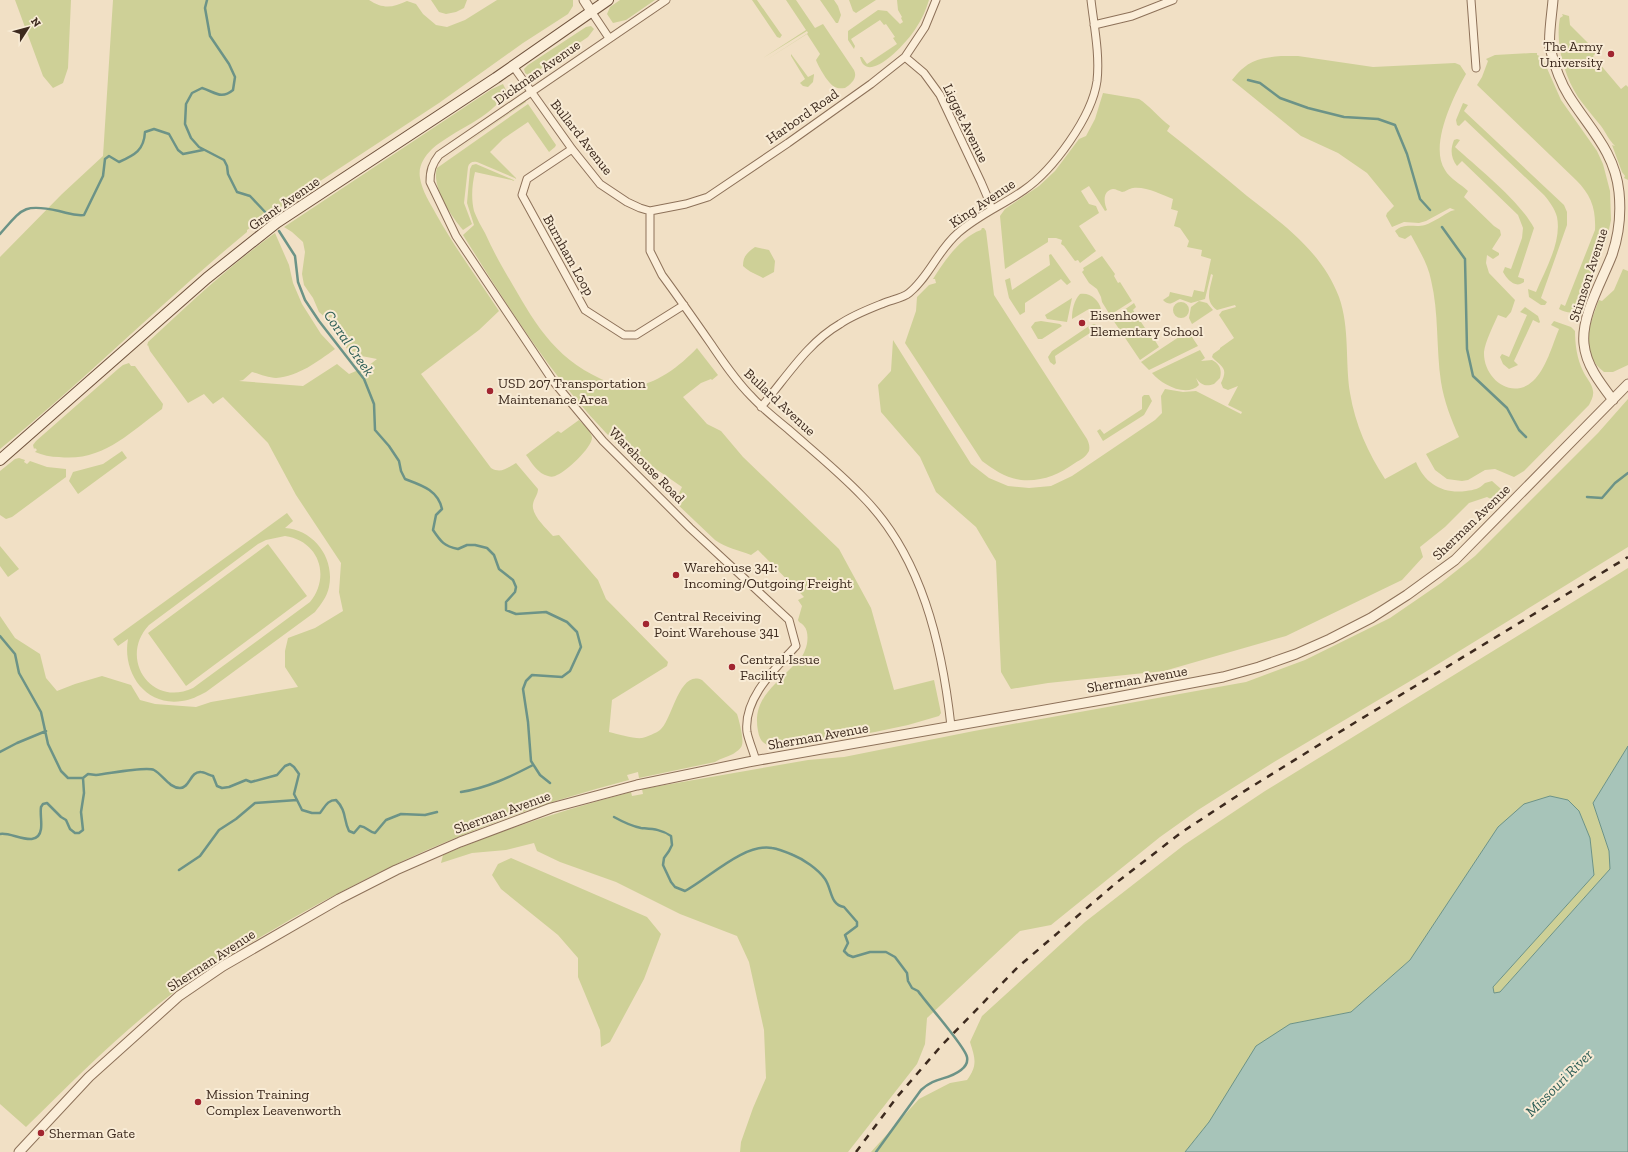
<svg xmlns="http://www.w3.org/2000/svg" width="1628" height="1152" font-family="'Zilla Slab',serif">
	<rect width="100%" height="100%" fill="#f1e0c5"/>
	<!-- green -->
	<path fill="#ced097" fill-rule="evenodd" d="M15,0H71L68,68L63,83L53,88L43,76Z
		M113,0H369C383,9 392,8 407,1L416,4L423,14L436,25L447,27L465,20L497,0H573V6L568,14L523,43L439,103L273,212L271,211L262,217L263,219L247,230V232C162,302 85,380 0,449V257L62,194L103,156Z
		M431,0H467L464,8L456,12L446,14L439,12Z
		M620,0H655L626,20L613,23L607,14L610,7Z
		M752,0H757L781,34L782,35L780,38L777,37Z
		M786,0H796L815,28L823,24L854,70C858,78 851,84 845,88C842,88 838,89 835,87C829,85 818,66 816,60L820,54L807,34L766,60L808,33L807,31L763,58L806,30Z
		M820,0H834L838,6L841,15L838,23H836Z
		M849,0H876L856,13L853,11Z
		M897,0H929C926,10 922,19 916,28C910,39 867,88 860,57H862L867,64L897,44L893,38L895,37L886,24L884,25L880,20L851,39L855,46L854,49L848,40V31L878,10L887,11L900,24L903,22L901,18L902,17L898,10Z
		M1562,14L1569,16L1570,25L1597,52L1593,56L1621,89L1626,85L1628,87V180L1624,178L1625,176L1622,172L1612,145L1615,146C1609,140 1606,133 1601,126C1593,116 1585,107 1578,97C1564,75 1555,43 1560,18L1563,16Z
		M591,26L594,29L588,37L533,74L528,75L525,73L524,69L528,65L586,27Z
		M1531,53H1537V55L1542,57L1561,100L1597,151L1603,164L1610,191L1611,220L1607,239L1581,309C1574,314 1566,313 1559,309L1561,304L1565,306L1595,230C1596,208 1591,195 1576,180L1477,85L1482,77L1488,61L1486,59L1495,55Z
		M791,54L808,77L814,74V75L813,82L808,87L803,86L800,83L805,79L791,56Z
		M1281,56H1298L1373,67L1455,63L1460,65L1466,74C1453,97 1429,146 1445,170C1450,179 1461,184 1468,191L1464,197L1494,226L1500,230L1501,235L1492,249L1499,253V255L1493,259L1487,255L1486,263L1489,273L1515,300L1511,312L1506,318L1498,315C1494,324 1485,342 1484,352C1483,378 1511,401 1533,381C1546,369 1552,346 1559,329L1551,325L1554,321L1571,327L1575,331C1575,344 1577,359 1583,371C1586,378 1592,383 1593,391C1594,396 1591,401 1589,405L1524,471L1514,477L1495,469L1485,470L1468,480L1462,481L1447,479L1435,470L1426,454L1459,437C1451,419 1444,401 1441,382C1436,348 1439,313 1431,280C1428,264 1419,250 1411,235L1405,239L1399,237L1395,231C1405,222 1414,228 1425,225C1434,222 1443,215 1451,211L1455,210L1450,208L1426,221L1419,223L1404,222L1392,227L1386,216L1387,213L1394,206L1367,173L1338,153L1301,136L1232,80C1247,61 1257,58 1281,56Z
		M503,84L507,92C490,119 455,129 432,149C424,157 418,166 420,178C422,191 430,203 436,214C455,248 478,279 499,311L479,330L421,374L491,468C501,474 507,468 516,463L538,489C538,495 534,498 533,504C531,515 546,528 553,536L559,535L598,580L606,599L668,662L667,666L612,700L609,732C617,734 635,739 642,738C647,737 656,733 660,730C672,721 679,669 702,680L737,714C739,720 744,739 742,745C741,749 736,752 733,754C727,757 721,758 715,762L639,778L638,772L627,775L629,780C506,812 402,856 293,918C252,942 211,965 173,993C120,1033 73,1081 26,1127L0,1104V616L15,638L40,654L46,678L57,691L75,684L102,676L131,685L140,700L155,704L196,707L211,702L298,687L285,667V651L288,638L315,628L343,611L339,592L341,563L296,495L268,443L223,397L213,404L204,394L188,403L150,351L148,345L147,346L148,342C189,304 229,266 275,233L289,265L293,283L302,304L321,334L335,349C317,362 299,376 276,378C269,378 259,374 252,372L243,380L239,381L303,386L337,364L349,374L368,366L377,359L351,354L342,342L333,324L319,312L313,298L304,285L302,274L305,252L303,242L292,232L284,227L492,89Z
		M1103,93L1139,99C1149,105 1159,118 1170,126L1167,131C1194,152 1221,174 1247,196C1284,225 1322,252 1339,297C1350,328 1345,362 1350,393C1355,424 1368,453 1385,479L1416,462C1425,484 1443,494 1466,491C1474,490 1479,489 1485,483L1492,481L1501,489L1500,495L1493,500L1487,497L1469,503L1445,527L1420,547L1423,557L1402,580L1286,636L1164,671L1048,683L1011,689L1001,672L996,561L976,527L936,492L920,457L881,412L878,385L891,371L893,340L971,464L989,478L1008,486L1029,488L1051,486L1072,476L1155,420L1162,413L1161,396L1165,389L1183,392L1196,391L1241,414L1242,412L1228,405L1238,386L1228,390L1223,388L1221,383C1229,367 1221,367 1212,357L1213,354L1220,349V348L1234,338L1219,315L1222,311L1236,307L1235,305L1217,310C1204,301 1210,289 1213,275L1211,274L1205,299L1191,303L1180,299C1173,302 1170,307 1163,300L1169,296L1170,292L1192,297L1194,290L1204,292L1211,259L1201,256L1202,250L1187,247L1189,241L1180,228L1174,226L1178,211L1171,209L1173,199C1163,195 1145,186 1133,188C1130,188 1125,192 1122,192C1119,191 1116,189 1113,189C1102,191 1104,203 1107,210L1105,211L1089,186L1081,191L1089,204L1096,206L1099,213L1079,226L1096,251L1080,263L1078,260L1075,261L1064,246L1061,244L1062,240L1056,238H1048V242L1005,269L1000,216L1005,209L1039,186L1055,171L1079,139L1086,136L1095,119Z
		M525,100L526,102L438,163L518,107Z
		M1463,103L1468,105L1464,111L1564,205L1567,212V225L1541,298L1547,302L1545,305H1541L1529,297L1528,289L1536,292C1545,270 1562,242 1557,217C1555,209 1549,201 1544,195L1465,120L1459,126L1457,125L1456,120Z
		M528,104L556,145L555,147L549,152L528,122L503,139L490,152L517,179L477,162C472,161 469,163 468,167L464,203L472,224L463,230C451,216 431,186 437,168Z
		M1457,139L1460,140L1455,147C1478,168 1520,201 1534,228L1518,277L1524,279V282C1515,289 1507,279 1503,272L1505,267L1511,269L1522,238L1523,228L1518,215L1462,161L1457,166C1451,158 1450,150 1454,140Z
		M476,164L516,181L475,172C472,185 471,198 474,211C477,219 481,226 485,233C491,246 497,258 504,270C531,316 550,356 601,379C609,382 621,388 630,387C656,385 680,366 697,348L718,375L712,380L711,379L701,383L683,397L707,424L721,431L743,457L839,549L871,608L894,690L934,680L941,713L939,716L908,725L875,732L780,748C767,746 760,744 758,731C752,700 773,687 792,667C797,662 803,657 805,650C808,644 809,631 804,626C802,623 799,623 798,620L802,606L798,600L804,597L758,550L751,555C739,550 726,548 715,540L675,502L682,487L624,447L622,449C558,387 510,310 463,235L474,225L467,203L470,169L472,165Z
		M982,228H984L986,231L994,295L1087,439C1089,443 1090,447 1089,451C1086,457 1080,460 1075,463C1058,475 1041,482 1021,480C1006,478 994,470 982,461L905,343L916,311L917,297L929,285L936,283L935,279H933C944,261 961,237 981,230Z
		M755,247L769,250L775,261L774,272L763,278C756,274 749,272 743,266C743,256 747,253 755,247Z
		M1051,254L1071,282L1067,285L1061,279L1025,303V312L1020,315L1009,298L1005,280L1010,278L1012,290L1050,265L1049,255Z
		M1102,256L1115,274L1114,276L1118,283L1120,282L1132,301L1110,315L1102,302L1101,297L1097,289L1089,283L1082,272L1084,270L1083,268Z
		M1623,269L1628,271V365L1613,372H1604C1579,353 1589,325 1599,300L1602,301L1614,290Z
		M1080,294C1090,292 1099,300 1101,309H1089L1072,319C1072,310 1074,300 1080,294Z
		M1072,298L1067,322L1047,319L1045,315Z
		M1199,301L1207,303L1213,310L1192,324L1189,318L1191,307Z
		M1173 310a8 8 0 1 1 16 0a8 8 0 1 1-16 0Z
		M1134,303L1136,307L1133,310L1153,340L1154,339L1159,347L1140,360L1113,320L1114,317Z
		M1525,307L1538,316L1540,322L1539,323L1533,320L1514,361L1518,365L1509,369L1503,364L1500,357L1502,354L1509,357L1527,315L1520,312Z
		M1041,321L1060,324L1062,326L1042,339H1038L1031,327L1035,322Z
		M1094,324L1103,328L1102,332H1099L1096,329L1055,356L1056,363L1054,365L1050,362L1048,357L1052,351L1089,326Z
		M1188,331L1198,346L1149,370L1141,362Z
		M1200,350L1205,358L1201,361L1212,360C1220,364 1222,370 1220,378L1214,384C1206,387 1201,385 1196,378L1199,385C1186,398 1161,384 1152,373Z
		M129,363L131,366H135L163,404L162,409C129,433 103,462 59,457C51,457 42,455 35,452L37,450L35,448L34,449L33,445L36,441L118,369L123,365Z
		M1144,395H1149L1152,401L1144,415L1103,441L1097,431L1100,429L1104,434L1142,409V397Z
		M1628,399V547L1422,674L1274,762L1198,810L1160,837L1051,925L1020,931L927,1018L925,1044L917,1064L848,1152H740L741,1142L753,1108L766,1078L764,1030L749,962L737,936L680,914L616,882L560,862L537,851L534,843L506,850L472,853L441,863L443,855C504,829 567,809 631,792L632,796L643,794L642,789L808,760L844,757L974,731L1246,682L1305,660L1390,618L1441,583L1475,556L1598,433Z
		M579,420C583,424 591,431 592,437C593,447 566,472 557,475C554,477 551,477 548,476C538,474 532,463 526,455L558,431L561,433Z
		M122,451L127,458L78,494L69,481L73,472L103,464Z
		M19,458L25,460L24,462L27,464L30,461L47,467L66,469V477L12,517L6,519L0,515V471L15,459Z
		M287,513L293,521L285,528C314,530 335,558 329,587C327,597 321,604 315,612L206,692C198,696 191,700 182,701C145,707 122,672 128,639L118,646L113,639ZM285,536C319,541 331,576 310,602L193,688C151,708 118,658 149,625L258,544L266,540Z
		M268,544L307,596L186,686L148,633Z
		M0,546L19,569L8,577L0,566Z
		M1628,568V746L1593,803L1609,851L1610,869L1500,992L1494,993L1493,987L1594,875L1590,838L1579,811L1498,827L1410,960L1351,1012L1290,1024L1185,1152H871L919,1099L950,1083L967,1080C978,1065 975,1058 970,1042L982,1016L1085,922L1184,845L1265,791Z
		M511,858L647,917L661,934L644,979L610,1042L601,1047L600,1030L578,977V958L558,935L501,889L492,875L498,864Z"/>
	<!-- water -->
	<path fill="#a7c4b9" stroke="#6c9387" d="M1628,746V1152H1185L1209,1122L1256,1046L1290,1024L1351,1012L1410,960L1498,827L1524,804L1550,796L1568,800L1579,811L1590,838L1594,875L1493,987L1494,993L1500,992L1610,869L1609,851L1593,803Z"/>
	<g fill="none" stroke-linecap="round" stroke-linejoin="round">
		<!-- stream -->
		<path stroke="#6c9387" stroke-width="2.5" d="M207,0L205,8L210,36L229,64L235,77L233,90C221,100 215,92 202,88L192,93L186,104L185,124L191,138L199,147L224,160L227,166L228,174L237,192L250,196L267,214
			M1248,80L1260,83L1280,98L1308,108L1344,117L1378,119L1395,125L1407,154L1420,199L1430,210
			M1442,227L1465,259L1467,349L1473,376L1507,408L1519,430L1526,437
			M279,231L295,256L298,282L305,300L319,321L364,379L374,404L375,430L389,446L399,461L401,471L405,479C421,485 438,490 442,509L436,515L433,530C441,542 444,546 458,549L467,545H475L487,548L494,555L499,569L513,580L516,587L515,592L506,602V610L516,614L546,612L567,622L577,632L581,647L570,671L562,677L532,675L526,681L523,689L528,722L531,761L540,775L550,783
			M0,234C22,209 23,203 59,211C68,213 74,216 84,215L103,176L105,159L109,156L119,162C135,155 144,150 145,132L154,129L169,134L178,150L183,154L203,150
			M1587,497L1602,498L1615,483L1628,473
			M0,636L15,654L19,673L41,712L48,744L61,771L68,778H83
			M0,752L17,743L46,731
			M461,792C487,788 510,777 533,765
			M614,817C623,822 631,826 641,828C652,829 661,829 671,836L672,845L669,851L664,858L663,865L671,882L675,887L685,891C709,878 744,843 772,848C779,849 786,852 793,855C803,859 818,869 825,879C832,889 830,905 844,907L857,922V926L845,935L848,943L844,951L848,955L853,957L870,952H886L895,957L907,973L908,981L912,988L918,991C927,1004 965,1046 967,1057C968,1062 965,1067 961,1070C947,1081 936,1076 921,1090L876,1152
			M0,834C11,831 38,850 41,829C42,822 40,814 41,807L43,804L47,803L61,817L66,820L70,829L75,833H79L83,830L81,812L84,793L83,778L88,774L96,775C108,774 146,766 154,770C163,775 169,788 180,788C190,788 190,771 201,772C204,772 209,775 213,776L217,786L222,788L229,787L246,780L251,782L277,775L285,766L290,764L294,767L299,774L294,794L302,810L312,813H320C325,807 327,800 336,800C347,811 343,819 349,831L354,833L360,826C367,827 369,832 375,833L386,820L401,814L425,815L437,812
			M179,870L200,856L219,830L236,819L255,803L297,800"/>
		<defs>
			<path id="minor" d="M666,0L439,155C432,164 430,171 430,182L456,236L553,381L603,441L690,528L789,620L796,646C776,668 743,698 747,732C748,739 754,753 756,761
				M1471,0L1476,68
				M591,11L609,38
				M1094,25L1132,16L1173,0
				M905,57L924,73L940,95L981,182L990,203L991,210
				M513,66L572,149L600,184L627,202L640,208L650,211L686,204L708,197L788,143L871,84L905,57L925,27L936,0
				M572,149L527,179L522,195L585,310L624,335H636L684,305
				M650,211V251L662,275C679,298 695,321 711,344C724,363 736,381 752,397C763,409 776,419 788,429C813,451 839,472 862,496C922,556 942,645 951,726
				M761,407C786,378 807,343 840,324C853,315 869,309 884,303C891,300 903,298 909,293C929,277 938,250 958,233C978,215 1003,205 1024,190C1053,170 1092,117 1097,81C1100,55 1094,26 1091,0"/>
			<path id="tertiary" d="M584,0L591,11
				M1553,0C1552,13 1548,37 1550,48C1554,64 1560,82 1569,96C1589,128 1615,152 1619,192C1621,212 1619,235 1612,255C1602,281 1581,316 1584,344C1586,365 1600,383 1613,400
				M19,1152L89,1077L179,996L223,966L339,899L396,870L460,842L551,808L637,785L748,762L1107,699L1223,677L1259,667L1296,654L1330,639L1371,618L1407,595L1455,560L1628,384"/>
			<path id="secondary" d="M0,460L207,278L276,223L496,78L608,0"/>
		</defs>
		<!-- minor casing -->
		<use href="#minor" stroke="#8d7159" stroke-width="9"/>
		<!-- tertiary casing -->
		<use href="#tertiary" stroke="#8d7159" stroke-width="11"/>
		<!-- secondary casing -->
		<use href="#secondary" stroke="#6f523c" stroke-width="12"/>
		<!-- minor -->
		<use href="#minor" stroke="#fbeed9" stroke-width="7"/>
		<!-- tertiary -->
		<use href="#tertiary" stroke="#fbeed9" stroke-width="9"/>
		<!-- secondary -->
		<use href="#secondary" stroke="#fbeed9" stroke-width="10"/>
		<!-- rail -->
		<path stroke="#3d2a1e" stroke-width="2.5" stroke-dasharray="7 7" stroke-linecap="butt" d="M856,1152L897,1097L942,1045L1018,967L1116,883L1182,832L1243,792L1351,725L1628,557"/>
	</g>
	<!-- markers -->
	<g fill="#a12530" stroke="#f8ebd5" stroke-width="1.5">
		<circle cx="1611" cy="54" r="4"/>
		<circle cx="1082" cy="323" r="4"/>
		<circle cx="490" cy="391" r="4"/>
		<circle cx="676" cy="575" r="4"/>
		<circle cx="646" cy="624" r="4"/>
		<circle cx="732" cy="667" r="4"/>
		<circle cx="198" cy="1102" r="4"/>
		<circle cx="41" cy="1133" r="4"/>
	</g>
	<g text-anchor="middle" stroke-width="4" stroke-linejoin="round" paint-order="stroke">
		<!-- poi labels -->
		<g font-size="14" fill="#3d2a1e" stroke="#f8ebd5" text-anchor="start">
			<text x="1603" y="51" text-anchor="end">The Army<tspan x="1603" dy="16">University</tspan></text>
			<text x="1090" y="320">Eisenhower<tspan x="1090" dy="16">Elementary School</tspan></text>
			<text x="498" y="388">USD 207 Transportation<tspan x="498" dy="16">Maintenance Area</tspan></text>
			<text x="684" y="572">Warehouse 341:<tspan x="684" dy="16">Incoming/Outgoing Freight</tspan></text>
			<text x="654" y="621">Central Receiving<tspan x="654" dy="16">Point Warehouse 341</tspan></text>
			<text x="740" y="664">Central Issue<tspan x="740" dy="16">Facility</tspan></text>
			<text x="206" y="1099">Mission Training<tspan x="206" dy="16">Complex Leavenworth</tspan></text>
			<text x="49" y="1138">Sherman Gate</text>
		</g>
		<!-- street labels -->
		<g font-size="14" fill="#3d2a1e" stroke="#f8ebd5">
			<text transform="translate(537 72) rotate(-35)" y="5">Dickman Avenue</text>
			<text transform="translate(802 116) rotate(-35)" y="5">Harbord Road</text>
			<text transform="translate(966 123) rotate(64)" y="5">Ligget Avenue</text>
			<text transform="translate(582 137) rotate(52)" y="5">Bullard Avenue</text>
			<text transform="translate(284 203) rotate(-35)" y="5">Grant Avenue</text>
			<text transform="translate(982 203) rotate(-34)" y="5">King Avenue</text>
			<text transform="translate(569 255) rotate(61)" y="5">Burnham Loop</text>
			<text transform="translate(1588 275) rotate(-72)" y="5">Stimson Avenue</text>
			<text transform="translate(780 402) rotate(43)" y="5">Bullard Avenue</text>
			<text transform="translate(647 465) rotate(45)" y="5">Warehouse Road</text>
			<text transform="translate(1471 522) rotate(-44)" y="5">Sherman Avenue</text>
			<text transform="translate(1137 679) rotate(-10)" y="5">Sherman Avenue</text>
			<text transform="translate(818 736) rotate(-10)" y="5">Sherman Avenue</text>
			<text transform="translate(502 812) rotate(-20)" y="5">Sherman Avenue</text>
			<text transform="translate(211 960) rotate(-33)" y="5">Sherman Avenue</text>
		</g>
		<!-- water labels -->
		<g font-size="15" font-style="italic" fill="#2c5d56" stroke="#f8ebd5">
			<text transform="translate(349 343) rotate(55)" y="5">Corral Creek</text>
			<text transform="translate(1559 1083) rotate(-45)" y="5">Missouri River</text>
		</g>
	</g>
	<!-- north arrow -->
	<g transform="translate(28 28) rotate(54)" stroke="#f8ebd5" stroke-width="3" paint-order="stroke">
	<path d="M0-3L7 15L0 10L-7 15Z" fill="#3d2a1e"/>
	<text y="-6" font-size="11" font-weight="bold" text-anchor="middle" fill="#3d2a1e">N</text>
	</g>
</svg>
